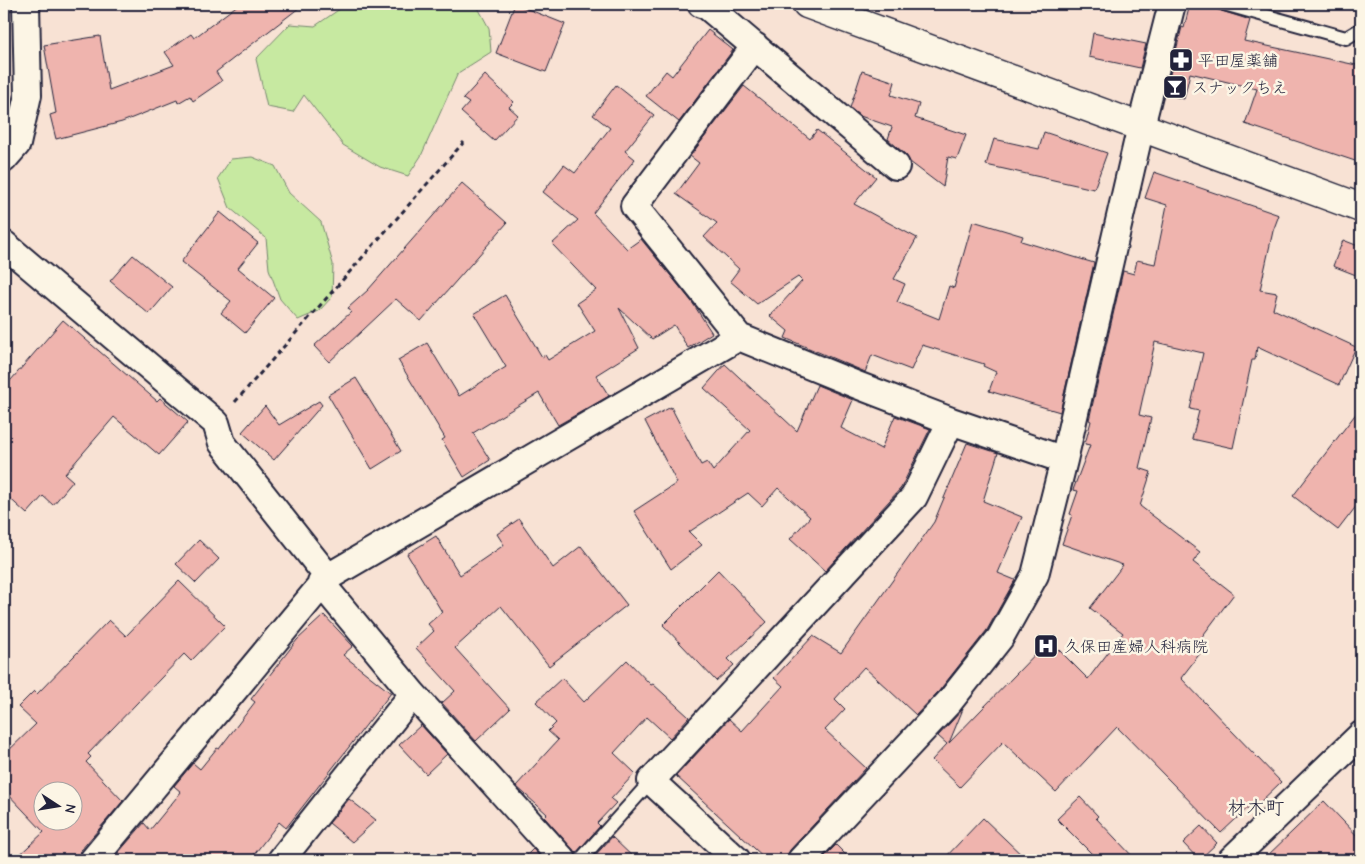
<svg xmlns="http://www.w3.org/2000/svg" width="1365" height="864" font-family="'Comic Neue','Klee One',sans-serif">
	<rect width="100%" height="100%" fill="#f8e2d4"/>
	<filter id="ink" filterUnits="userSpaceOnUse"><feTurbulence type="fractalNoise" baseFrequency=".02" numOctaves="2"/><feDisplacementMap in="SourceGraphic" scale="10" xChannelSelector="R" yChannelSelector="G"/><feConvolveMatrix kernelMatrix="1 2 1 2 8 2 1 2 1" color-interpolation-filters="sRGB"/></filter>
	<g filter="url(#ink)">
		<!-- green -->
		<path fill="#c7e9a1" stroke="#74866e" d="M347,4H476L489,28L491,52L458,73L421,156L408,176L380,167L343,145L304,95L293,112L267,107L256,59L290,24L315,26Z
			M252,157L275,166L289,193L321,222L333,264L332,297L319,311L298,320L280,299L269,269L266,238L230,208L218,178L231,159Z"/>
		<!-- building -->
		<path fill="#efb4ae" stroke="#22223b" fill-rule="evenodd" d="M239,4H304L216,72L222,81L193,101L190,96L178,103L177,100L122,122L56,139L50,115L56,113L44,45L100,36L109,90L174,65L165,52L191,34L194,38Z
			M515,4L565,24L546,72L496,53Z
			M1190,4L1219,10L1250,20L1244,41L1361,66V163L1245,124L1257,89L1190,73L1184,99L1165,94L1182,27L1184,28Z
			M708,30L733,50L679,122L646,96L666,71L672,76Z
			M1093,33L1146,44L1140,68L1089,57Z
			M862,71L895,82L891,95L919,104L915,118L966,135L957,159L948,157L943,187L910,162L906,155L888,139L892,127L860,116L850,108Z
			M485,75L514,102L509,107L518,115L494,141L461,112L469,103L463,99Z
			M616,85L654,115L625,151L635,159L593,213L627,249L641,239L692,302L712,333L688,348L674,325L652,339L619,308L639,348L596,375L609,396L558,425L539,393L473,433L490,460L464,477L442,440L445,438L398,360L427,343L459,396L506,367L474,314L505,295L542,357L545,355L548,360L595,331L577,303L596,290L552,244L578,220L543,192L564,165L575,173L610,128L593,115Z
			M744,86L810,139L817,130L876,177L854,204L917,238L894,279L905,284L897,302L939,319L949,286L954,288L973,221L1023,236L1021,241L1094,263L1060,412L989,391L996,372L983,366L984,364L922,345L911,370L872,355L866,370L865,372L863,371L785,338L788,331L770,316L802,281L798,277L757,304L730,281L739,269L704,237L717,223L676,194L699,163L690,156Z
			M1044,132L1107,153L1094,189L986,165L994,139L1039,149Z
			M1154,172L1279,215L1273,231L1260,290L1277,293L1273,309L1356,347L1339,385L1257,347L1255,360H1252L1233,448L1192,439L1199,411L1190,409L1203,353L1155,342L1139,415L1151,418L1139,468L1151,472L1140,506L1200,552L1193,562L1234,594L1201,638L1208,643L1181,678L1281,782L1256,806L1253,803L1221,833L1117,727L1056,792L1003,742L960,787L932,760L947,744L938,736L963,709L949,743L1049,640L1088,679L1123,633L1090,608L1123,565L1062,544L1072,515L1070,514L1078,491L1073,490L1090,445L1085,444L1091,421L1089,420L1123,271L1134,274L1137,260L1155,264L1167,205L1145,198Z
			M462,183L507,223L421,321L396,299L329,362L314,346L351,312L348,308L368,290Z
			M220,212L258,243L238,268L274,298L245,333L221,313L231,301L181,262Z
			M1343,240L1361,247V277L1333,266Z
			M133,255L172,287L149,314L110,281Z
			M63,320L157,401L160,398L188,422L159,455L114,417L65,474L73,481L53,505L43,496L27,514L4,493V388Z
			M725,364L797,431L817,385L853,400L841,428L881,449L895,416L930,429L901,488L825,571L790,539L810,517L778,488L762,506L748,493L689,532L702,545L671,569L634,511L677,483L645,421L671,407L701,465L707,462L713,471L750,430L704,388Z
			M356,378L401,451L372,469L328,395Z
			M319,401L322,405L274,460L242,432L265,406L279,425Z
			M1361,407V500L1338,530L1293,496Z
			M967,443L998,453L983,501L1022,517L998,573L1015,580L987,630L939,691L916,715L864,667L835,699L845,709L825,730L866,768L790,850L786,860H767L676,776L729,719L742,731L783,686L774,678L813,636L841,653L934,522Z
			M519,519L553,568L581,546L627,605L549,666L501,606L455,648L510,709L476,741L442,703L455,691L416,648L434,631L428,624L442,612L407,554L436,536L460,575L504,545L497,534Z
			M199,540L219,559L196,583L176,564Z
			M718,570L767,622L728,659L734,665L716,681L663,625Z
			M179,581L225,626L191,661L184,654L88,754L91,757L86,762L123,801L81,850L78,860H14L44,832L4,790V755L36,724L18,707L34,691L37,694L109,620L126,636ZM42,792H72V822H42Z
			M324,615L353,646L343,655L391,693L286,828L279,822L250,860H112L144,823L150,830L181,792L174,786L193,763L200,769L217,748L219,749L255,702L251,699L297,640Z
			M627,660L651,685L653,684L689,717L670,738L647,717L614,753L635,773L611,799L616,803L597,823L600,826L576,853L544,817L547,814L516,786L558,740L548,731L556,723L536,702L562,678L584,702Z
			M421,725L447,754L426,774L399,745Z
			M1080,797L1098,816L1096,818L1136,860H1098L1057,819Z
			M349,799L376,820L352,842L329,823Z
			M1324,801L1361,840V860H1263Z
			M983,818L1027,860H943Z
			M1201,826L1217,843L1199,860L1183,843Z
			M612,837L636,860H591Z
			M836,845L851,860H821Z
			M533,849L543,860H522Z"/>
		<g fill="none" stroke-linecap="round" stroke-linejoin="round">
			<defs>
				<path id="lane" d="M1224,4L1346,38L1361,29
					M580,860L651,781"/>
				<path id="street" d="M701,4L707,6L896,166
					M4,159L17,144L28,95L26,4
					M4,244L216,423L222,443L328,577
					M739,337L634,206L755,46
					M321,583L413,694L563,860
					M93,860L328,577L739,337L857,385L951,421L1064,460
					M281,860L413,694
					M737,860L651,781L914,497L951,421
					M801,860L950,701L1000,638L1035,575L1064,460L1141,126L1172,4
					M1231,860L1361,735"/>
				<path id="secondary" d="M807,4L1361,208"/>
			</defs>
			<!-- lane casing -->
			<use href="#lane" stroke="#22223b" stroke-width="16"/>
			<!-- street casing -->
			<use href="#street" stroke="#22223b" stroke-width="30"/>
			<!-- secondary casing -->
			<use href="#secondary" stroke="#22223b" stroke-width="31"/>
			<!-- path -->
			<path stroke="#22223b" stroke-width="3" stroke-dasharray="5 4" stroke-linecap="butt" d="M235,402L464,142"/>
			<!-- lane -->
			<use href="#lane" stroke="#fcf5e5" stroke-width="12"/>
			<!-- street -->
			<use href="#street" stroke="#fcf5e5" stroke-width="26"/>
			<!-- secondary -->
			<use href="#secondary" stroke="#fcf5e5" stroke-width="28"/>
		</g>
	</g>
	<!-- icons -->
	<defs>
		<symbol id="pharmacy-square" viewBox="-11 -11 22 22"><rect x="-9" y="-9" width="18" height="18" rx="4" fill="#22223b" stroke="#fcf5e5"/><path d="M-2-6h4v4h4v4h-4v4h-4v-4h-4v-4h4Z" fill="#fff"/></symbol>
		<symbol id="bar-square" viewBox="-11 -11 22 22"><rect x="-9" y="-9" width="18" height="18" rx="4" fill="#22223b" stroke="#fcf5e5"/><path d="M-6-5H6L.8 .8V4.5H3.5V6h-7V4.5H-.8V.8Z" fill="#fff"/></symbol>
		<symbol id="hospital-square" viewBox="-11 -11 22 22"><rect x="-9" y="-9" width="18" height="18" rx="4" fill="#22223b" stroke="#fcf5e5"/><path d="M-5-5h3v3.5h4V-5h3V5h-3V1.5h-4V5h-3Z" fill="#fff"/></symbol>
	</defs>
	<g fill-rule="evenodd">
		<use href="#pharmacy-square" x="1167" y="46" width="28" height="28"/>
		<use href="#bar-square" x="1161" y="73" width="28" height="28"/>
		<use href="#hospital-square" x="1032" y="632" width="28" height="28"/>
	</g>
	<g text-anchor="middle" stroke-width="5" stroke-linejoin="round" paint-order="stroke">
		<!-- poi labels -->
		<g font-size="16" fill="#22223b" stroke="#fcf5e5" text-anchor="start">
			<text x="1198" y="66">平田屋薬舗</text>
			<text x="1192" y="93">スナックちえ</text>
			<text x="1064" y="652">久保田産婦人科病院</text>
		</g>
		<!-- quarter labels -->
		<g font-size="19" fill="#22223b" stroke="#fcf5e5">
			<text x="1256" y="814">材木町</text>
		</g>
	</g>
	<!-- margin -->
	<rect width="1365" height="864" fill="none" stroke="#fcf5e5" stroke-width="20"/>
	<rect x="10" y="10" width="1345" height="844" fill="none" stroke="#22223b" stroke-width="2" filter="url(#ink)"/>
	<!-- north arrow -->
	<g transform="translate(58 806) rotate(102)"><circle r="24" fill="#fcf5e5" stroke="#a5a1a1"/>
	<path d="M0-4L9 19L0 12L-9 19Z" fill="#22223b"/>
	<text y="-8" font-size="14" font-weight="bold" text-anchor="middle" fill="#22223b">N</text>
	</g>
</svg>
